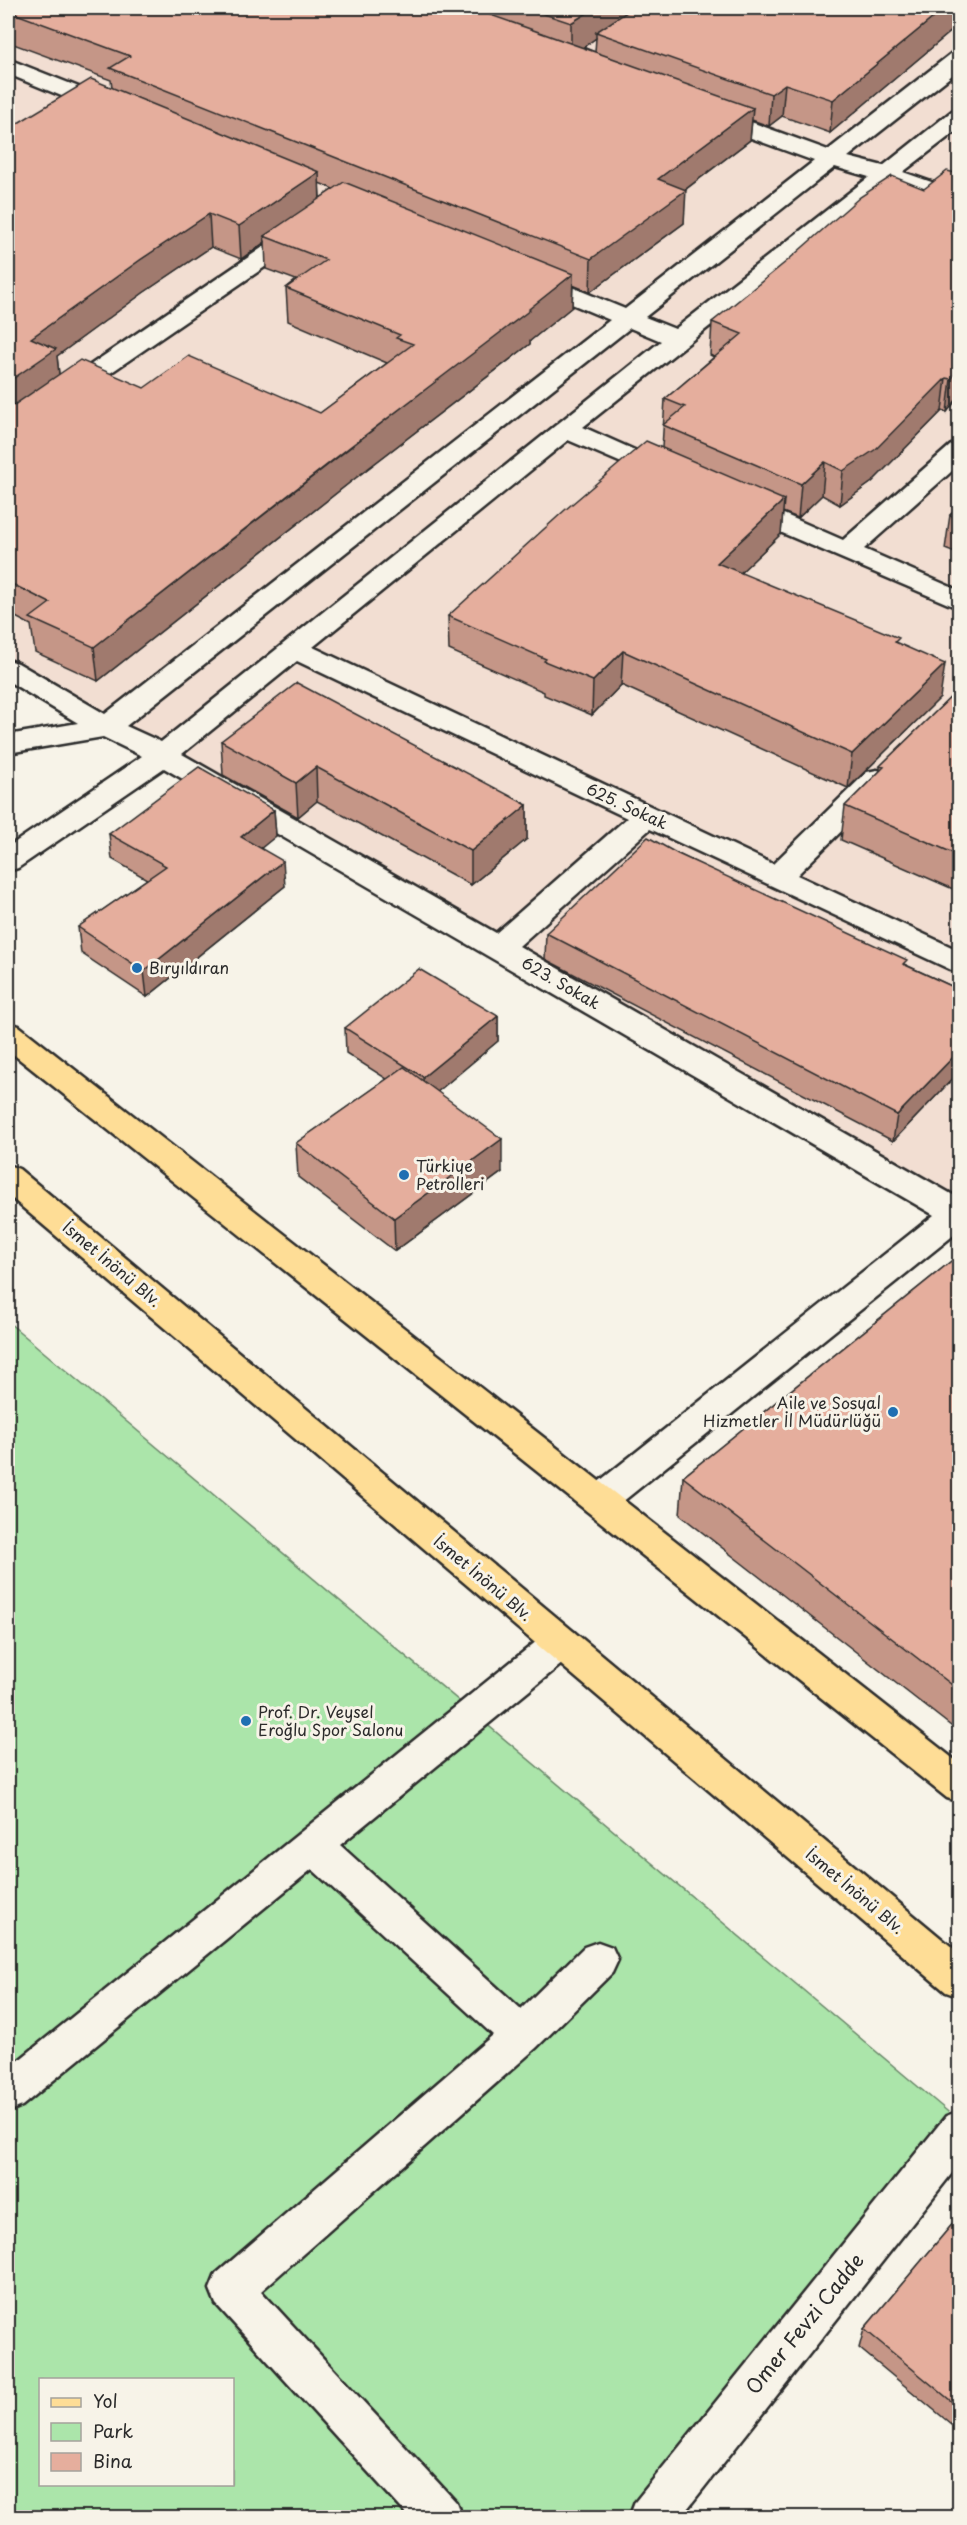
<svg xmlns="http://www.w3.org/2000/svg" width="967" height="2525" font-family="'Playpen Sans',sans-serif">
	<rect width="100%" height="100%" fill="#f7f3e8"/>
	<filter id="ink" filterUnits="userSpaceOnUse"><feTurbulence type="fractalNoise" baseFrequency=".0167" numOctaves="2"/><feDisplacementMap in="SourceGraphic" scale="12" xChannelSelector="R" yChannelSelector="G"/><feConvolveMatrix kernelMatrix="1 2 1 2 8 2 1 2 1" color-interpolation-filters="sRGB"/></filter>
	<g filter="url(#ink)">
		<!-- built -->
		<path fill="#f2ded2" d="M8,8H959L960,1212L8,669Z"/>
		<!-- green -->
		<path fill="#abe5aa" stroke="#6b886a" stroke-width="1.5" fill-rule="evenodd" d="M8,1322L959,2121L651,2517H8ZM40,2380H232V2484H40Z"/>
		<g fill="none" stroke-linecap="round" stroke-linejoin="round">
			<defs>
				<path id="minor" d="M960,52V69L848,157L883,166L952,111L960,109V128L903,172L960,192V207L890,183L583,427L677,469L681,474L677,479L668,482L659,479L568,440L313,647L773,864L867,772L877,770L887,772L891,779L887,786L797,875L960,951V974L650,829L519,946L960,1199V1230L611,1511L599,1515L587,1511L581,1501L587,1491L934,1215L164,768L18,868L8,871V847L142,756L103,737L8,753V735L78,723L8,681V660L18,663L105,714L610,320L524,284L520,279L524,274L532,272L540,274L625,309L814,161L702,120L699,115L702,110L710,108L718,110L828,150L952,53ZM835,167L869,177L675,329L645,317ZM630,328L661,341L161,742L126,726ZM297,661L627,818L496,933L182,754Z
					M8,59L119,103L122,108L119,113L111,115L103,113L8,74Z
					M302,224L310,226L314,231L310,236L17,437L8,440V421L294,226Z
					M960,442V464L864,549L960,591V609L731,511L727,505L731,499L740,497L749,499L843,540L951,445Z
					M561,1628L574,1632L579,1643L574,1654L340,1845L521,2009L584,1947L598,1942L612,1947L618,1960L612,1973L536,2048L261,2291L456,2502L462,2518H410L216,2304L210,2289L216,2274L493,2035L312,1869L22,2106L8,2112V2069L548,1632Z
					M960,2111V2163L680,2518H629L635,2502L946,2116Z"/>
				<path id="major" d="M8,1023L19,1026L960,1764V1802L947,1798L8,1050Z
					M8,1165L19,1169L960,1954V1997L946,1992L8,1195Z"/>
			</defs>
			<!-- minor casing -->
			<use href="#minor" stroke="#2b2b2b" stroke-width="5"/>
			<!-- major casing -->
			<use href="#major" stroke="#2b2b2b" stroke-width="5"/>
			<!-- minor -->
			<use href="#minor" fill="#f7f3e8" fill-rule="evenodd"/>
			<!-- major -->
			<use href="#major" fill="#fedd96" fill-rule="evenodd"/>
		</g>
		<!-- wall -->
		<path fill="#c59687" stroke="#2b2b2b" stroke-width="1.5" fill-rule="evenodd" d="M8,8H960V24L830,133L782,116L769,126L752,120L750,140L685,190L684,223L590,292L573,285L572,307L530,341V344L353,480L98,681L35,652L31,625L8,613V129L112,88L111,80L11,43L8,45ZM596,38L595,52L583,47ZM319,183L324,185L333,189L320,198ZM265,242L266,269L296,280L286,288L288,321L387,363L320,413L144,388L59,375L57,356L143,293L211,247L241,259Z
			M960,174V395L947,412L942,411L872,482L840,505L822,495L798,518L783,512L781,534L740,573L898,644L940,698L848,788L621,685L592,715L544,695V692L449,650L448,616L662,448L665,399L714,357L710,355L712,322L924,189Z
			M960,506V555L945,549L950,515Z
			M960,688V892L841,840L845,806L880,771V766Z
			M221,741L527,805V839L471,885L317,801L298,817L223,775Z
			M274,810L276,836L260,848L285,886L147,997L81,953L78,927L147,879L112,859L109,834Z
			M678,854L906,965L960,990V1071L893,1141L545,959L546,933Z
			M498,1016V1041L437,1092L502,1172L395,1251L298,1177L296,1143L387,1079L346,1053L345,1028Z
			M960,1254V1733L680,1515L683,1477Z
			M960,2215V2413L951,2424L859,2348L864,2329Z"/>
		<!-- shaded-wall -->
		<path fill="#a07a6e" stroke="#2b2b2b" stroke-width="1.5" d="M595,8H641L596,32V38L571,56V23Z
			M945,8H960V24L830,133L833,100Z
			M8,14L11,43L8,45Z
			M785,84L782,116L769,126L771,94Z
			M753,108L750,140L670,201L686,190L684,223L590,292L591,259L658,179Z
			M319,172L320,204L264,236L265,242L241,259L239,226Z
			M209,214L211,247L143,293L57,356L60,383L8,419V382L31,338L140,260Z
			M573,274L572,307L530,341V344L353,480L98,681L94,647Z
			M960,368V395L947,412L951,379Z
			M946,378L942,411L872,482L840,505L843,471Z
			M825,462L822,495L798,518L801,484Z
			M784,500L781,534L715,597L717,563Z
			M623,651L621,685L592,715L593,681Z
			M945,664L940,698L848,788L852,754Z
			M316,767L317,801L298,817L296,783Z
			M527,805V839L471,885V851Z
			M274,810L276,836L243,863L241,837Z
			M283,861L285,886L147,997L144,971Z
			M498,1016V1041L424,1103L423,1077Z
			M960,1050V1071L893,1141L897,1115Z
			M502,1139V1172L395,1251L394,1218Z
			M960,2401V2413L951,2424L956,2405Z"/>
		<!-- building -->
		<path fill="#e5ae9d" stroke="#2b2b2b" stroke-width="1.5" d="M8,8H471L753,108L658,179L686,190L591,259L110,68L130,56L8,11Z
			M526,8H595L571,23Z
			M633,8H945L833,100L785,84L771,94L596,32Z
			M91,79L319,172L239,226L209,214L140,260L31,338L56,349L8,382V129Z
			M947,171L960,174V368L951,379L946,378L876,449L843,471L825,462L801,484L663,425L685,407L665,399L742,334L712,322L787,261L860,197L892,176L924,189Z
			M344,182L573,274L529,309L530,310L351,446L94,647L30,618L50,603L8,582V407L14,405L80,360L144,388L189,356L320,413L413,344L396,338L400,335L286,288L326,260L264,236Z
			M646,441L784,500L717,563L899,638L895,642L945,664L852,754L623,651L593,681L544,661L546,659L448,616L565,510Z
			M960,506V519L950,515Z
			M297,683L527,805L471,851L316,767L296,783L221,741Z
			M960,688V856L845,806L884,767L880,766Z
			M199,767L274,810L241,837L283,861L144,971L78,927L166,866L109,834Z
			M648,837L678,854L907,960L903,964L960,990V1050L897,1115L546,933Z
			M419,969L498,1016L423,1077L345,1028Z
			M404,1067L502,1139L394,1218L296,1143Z
			M960,1254V1691L683,1477Z
			M960,2215V2401L956,2405L864,2329Z
			M868,2511L872,2517H857Z"/>
	</g>
	<!-- markers -->
	<g fill="#1f6fb2" stroke="#f7f3e8" stroke-width="2">
		<circle cx="137" cy="968" r="6"/>
		<circle cx="404" cy="1175" r="6"/>
		<circle cx="893" cy="1412" r="6"/>
		<circle cx="246" cy="1721" r="6"/>
	</g>
	<g text-anchor="middle" stroke-width="6" stroke-linejoin="round" paint-order="stroke">
		<!-- street labels -->
		<g font-size="16" fill="#2b2b2b" stroke="#f7f3e8">
			<text transform="translate(627 806) rotate(25)" y="6">625. Sokak</text>
			<text transform="translate(561 983) rotate(30)" y="6">623. Sokak</text>
			<text transform="translate(112 1264) rotate(40)" y="6">İsmet İnönü Blv.</text>
			<text transform="translate(483 1578) rotate(40)" y="6">İsmet İnönü Blv.</text>
			<text transform="translate(855 1891) rotate(40)" y="6">İsmet İnönü Blv.</text>
		</g>
		<!-- poi labels -->
		<g font-size="16" fill="#2b2b2b" stroke="#f7f3e8" text-anchor="start">
			<text x="149" y="974">Bıryıldıran</text>
			<text x="416" y="1172">Türkiye<tspan x="416" dy="18">Petrolleri</tspan></text>
			<text x="881" y="1409" text-anchor="end">Aile ve Sosyal<tspan x="881" dy="18">Hizmetler İl Müdürlüğü</tspan></text>
			<text x="258" y="1718">Prof. Dr. Veysel<tspan x="258" dy="18">Eroğlu Spor Salonu</tspan></text>
		</g>
		<!-- near-street labels -->
		<g font-size="20" fill="#2b2b2b" stroke="#f7f3e8">
			<text transform="translate(805 2324) rotate(-51)" y="7">Omer Fevzi Cadde</text>
		</g>
	</g>
	<!-- margin -->
	<rect width="967" height="2525" fill="none" stroke="#f7f3e8" stroke-width="30"/>
	<rect x="15" y="15" width="937" height="2495" fill="none" stroke="#2b2b2b" stroke-width="2" filter="url(#ink)"/>
	<!-- legend -->
	<rect x="39" y="2378" width="195" height="108" fill="#f7f3e8" stroke="#a5a39c" stroke-width="1.5"/>
	<rect x="51" y="2398" width="30" height="9" fill="#fedd96" stroke="#a5a39c" stroke-width="1.5"/>
	<text x="93" y="2408" font-size="18" fill="#2b2b2b">Yol</text>
	<rect x="51" y="2423" width="30" height="18" fill="#abe5aa" stroke="#a5a39c" stroke-width="1.5"/>
	<text x="93" y="2438" font-size="18" fill="#2b2b2b">Park</text>
	<rect x="51" y="2453" width="30" height="18" fill="#e5ae9d" stroke="#a5a39c" stroke-width="1.5"/>
	<text x="93" y="2468" font-size="18" fill="#2b2b2b">Bina</text>
</svg>
